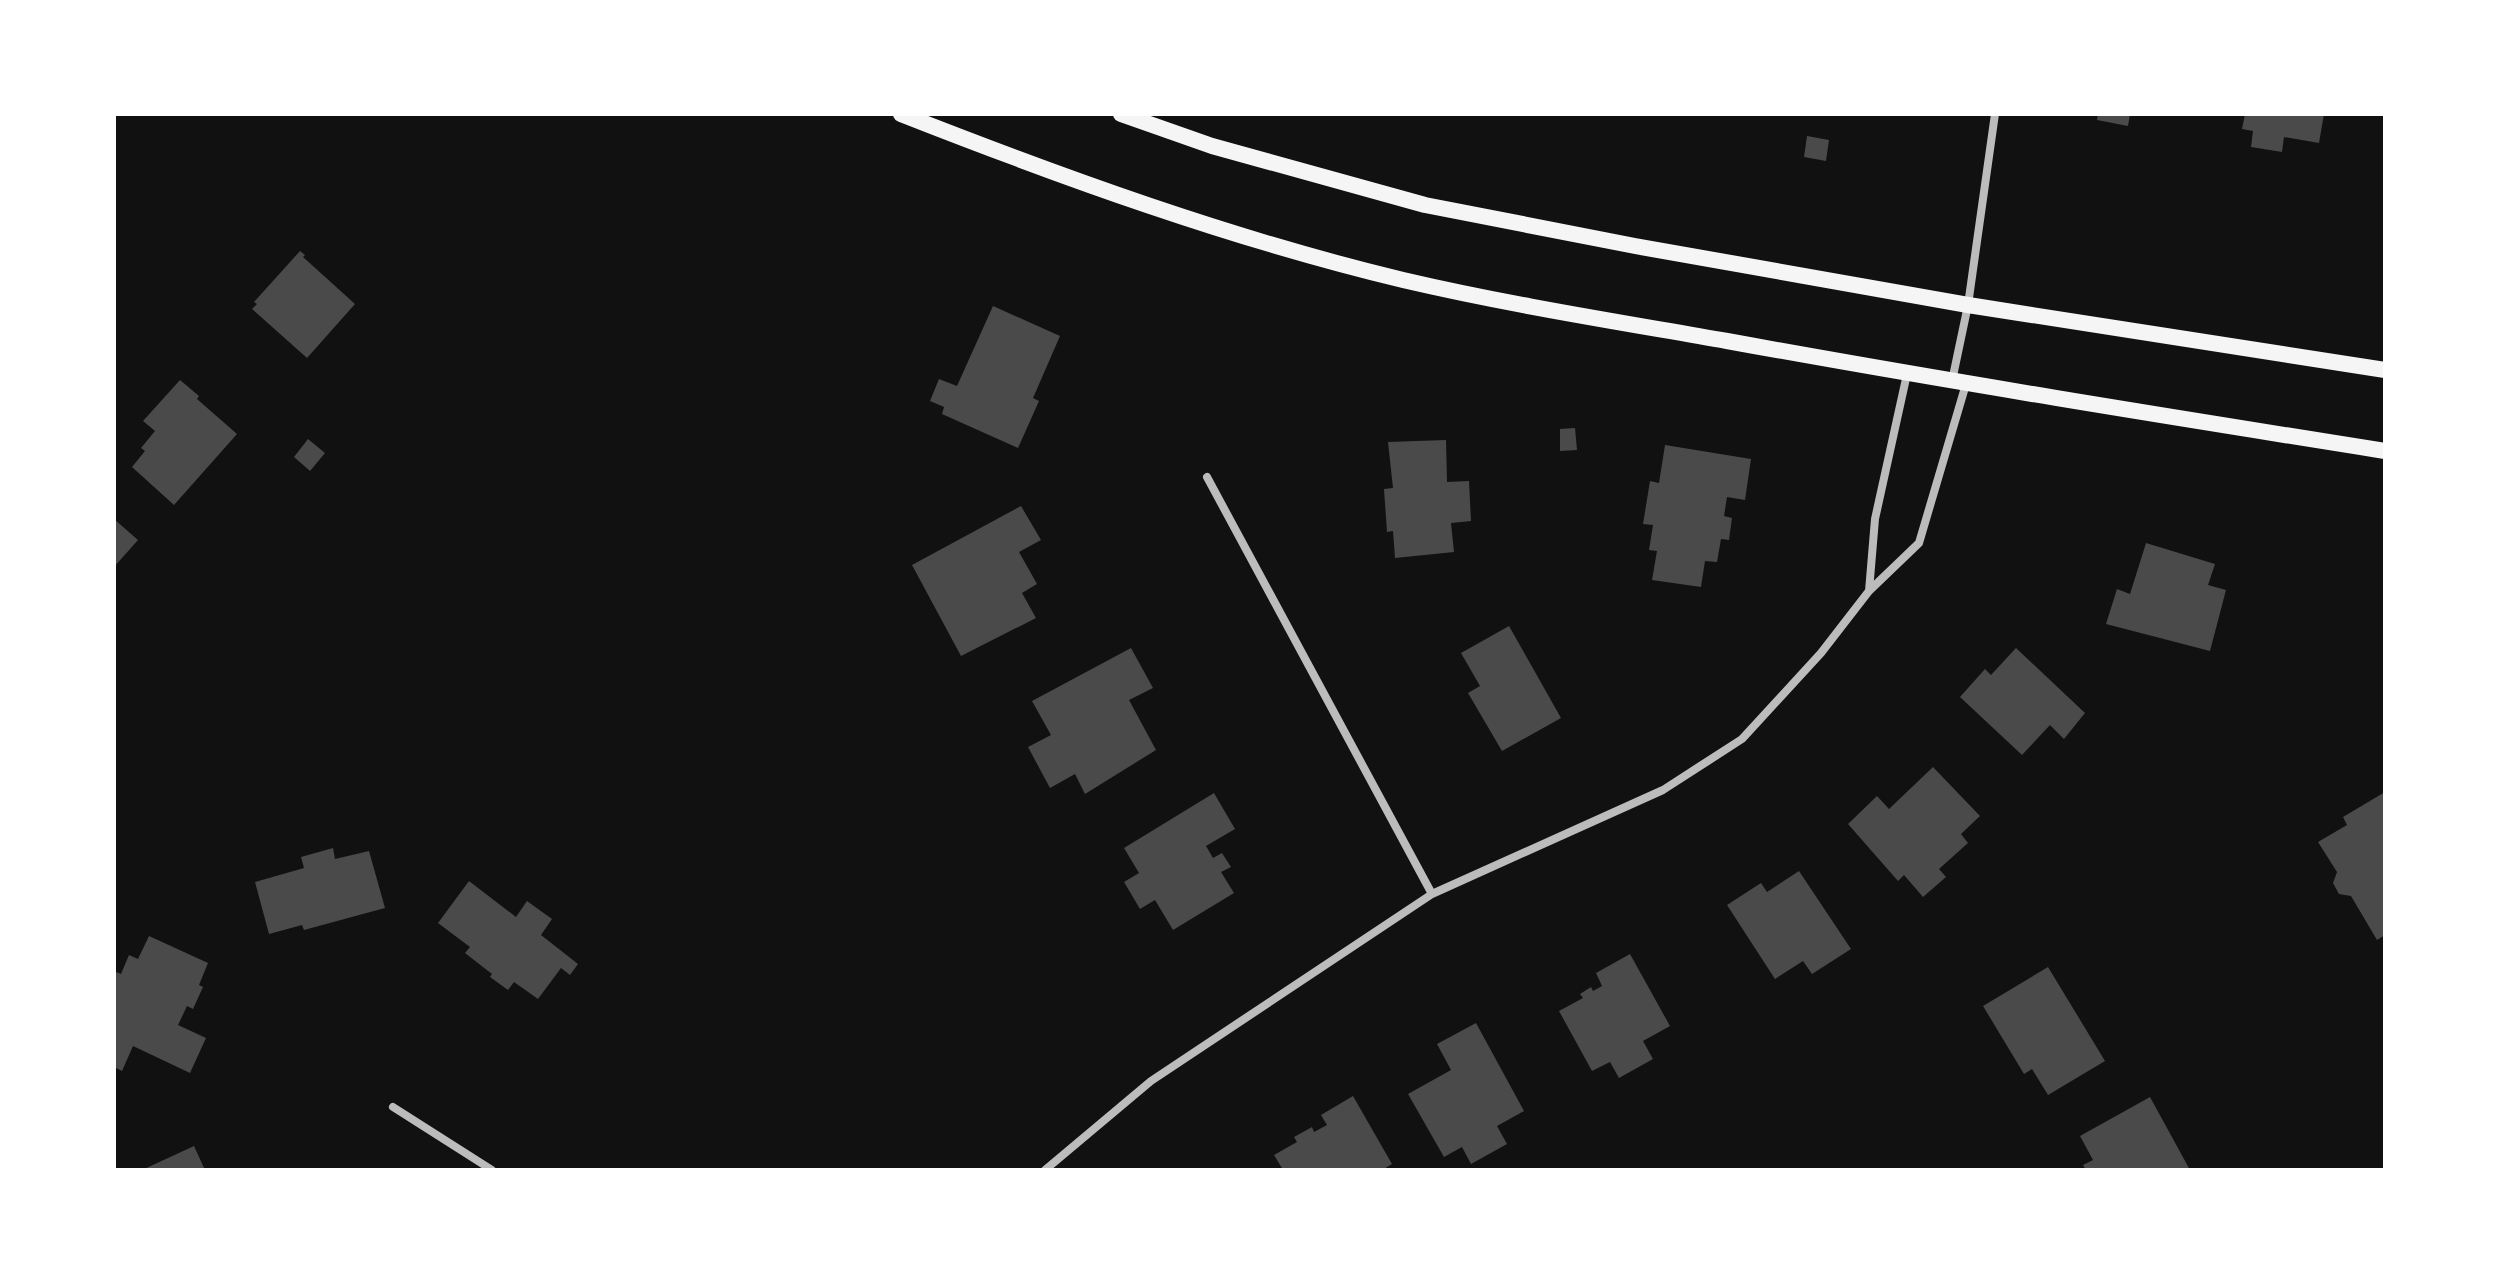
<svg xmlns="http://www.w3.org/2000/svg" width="2499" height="1284" font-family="Inter,sans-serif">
	<rect width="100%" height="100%" fill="#111"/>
	<!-- building -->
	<path fill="#4a4a4a" d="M2098,114H2130L2128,126L2097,120Z
		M2245,114H2324L2319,143L2284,137L2282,152L2251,147L2253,131L2242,129Z
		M1807,136L1829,140L1826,161L1804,157Z
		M300,251L305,255L303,257L355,304L307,358L252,309L257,304L254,302Z
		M993,306L1060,336L1033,398L1039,401L1018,448L942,414L944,407L930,401L939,379L957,386Z
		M180,380L199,396L197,399L237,434L174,505L132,467L145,451L141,448L155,431L143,421Z
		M1575,428L1577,450L1560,451V429Z
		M308,439L325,453L310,471L294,457Z
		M1446,440L1447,482L1469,481L1471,521L1451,523L1454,552L1395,558L1393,531L1387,532L1384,489L1393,488L1388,442Z
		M1665,445L1751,459L1745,500L1727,497L1724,516L1732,518L1729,540L1721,539L1717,562L1705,561L1701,587L1652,580L1657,551L1649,550L1653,525L1643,524L1650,481L1659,483Z
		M1021,506L1041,540L1019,552L1037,584L1022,593L1036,618L961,656L912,565Z
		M114,519L138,540L114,567Z
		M2146,543L2215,564L2208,585L2226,590L2210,651L2106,624L2117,589L2130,594Z
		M1509,626L1561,718L1502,751L1468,693L1480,686L1461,653Z
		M1131,648L1153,688L1129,700L1156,750L1085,794L1075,774L1050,788L1028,747L1051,735L1032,701Z
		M2016,648L2085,713L2064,739L2050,725L2022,755L1960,697L1985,669L1991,675Z
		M1933,767L1980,816L1961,834L1968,843L1939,869L1946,877L1923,897L1904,875L1898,881L1848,824L1877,796L1889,809Z
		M2385,792V935L2377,940L2351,896L2339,894L2333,883L2337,872L2318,842L2347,825L2343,817Z
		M1214,793L1235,829L1206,846L1213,858L1222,853L1231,867L1221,872L1234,893L1173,930L1155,900L1140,909L1124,882L1139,873L1124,848Z
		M333,848L335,859L369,851L385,908L304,930L302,925L269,934L255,882L304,868L301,857Z
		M1799,871L1851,949L1812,974L1803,961L1775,979L1727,905L1761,883L1767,892Z
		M469,881L516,917L527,901L552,919L541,935L578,964L570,975L561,968L538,999L514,982L508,990L490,977L492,974L465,953L470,947L438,923Z
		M149,936L208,963L199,985L203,987L193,1009L187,1006L178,1025L206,1038L190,1073L133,1046L122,1071L114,1067L116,993L114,971L121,974L129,955L138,959Z
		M1630,954L1670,1026L1643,1041L1653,1059L1619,1078L1610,1062L1592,1071L1559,1011L1583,998L1580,994L1591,987L1593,991L1602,986L1596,973Z
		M2048,967L2105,1061L2048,1095L2032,1069L2024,1074L1983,1006Z
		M1476,1023L1524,1111L1497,1126L1507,1144L1471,1164L1462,1147L1444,1157L1408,1094L1451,1070L1437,1044Z
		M1353,1096L1392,1164L1382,1170H1283L1274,1155L1297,1142L1294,1137L1312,1127L1314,1132L1327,1125L1321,1115Z
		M2150,1097L2190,1170H2086L2083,1165L2093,1160L2080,1136Z
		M194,1146L205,1170H142Z"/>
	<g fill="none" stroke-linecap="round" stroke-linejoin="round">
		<!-- minor -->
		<path stroke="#bcbcbc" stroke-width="8" d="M1907,374L1875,519L1869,591L1919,543L1966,384
			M1952,381L1968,305L1995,114
			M1207,477L1432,894
			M393,1107L492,1170
			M1045,1170L1151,1081L1432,894L1663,790L1742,739L1821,653L1869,591"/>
		<!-- secondary -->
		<path stroke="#f5f5f5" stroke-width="16" d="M901,114C1064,178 1232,239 1403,280C1510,305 1619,322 1727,341C1946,381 2165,416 2385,451
			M1121,114L1212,146L1425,205L1635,246L1968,305L2385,370"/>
	</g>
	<!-- border -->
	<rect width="2499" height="1284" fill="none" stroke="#ffffff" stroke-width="232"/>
</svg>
